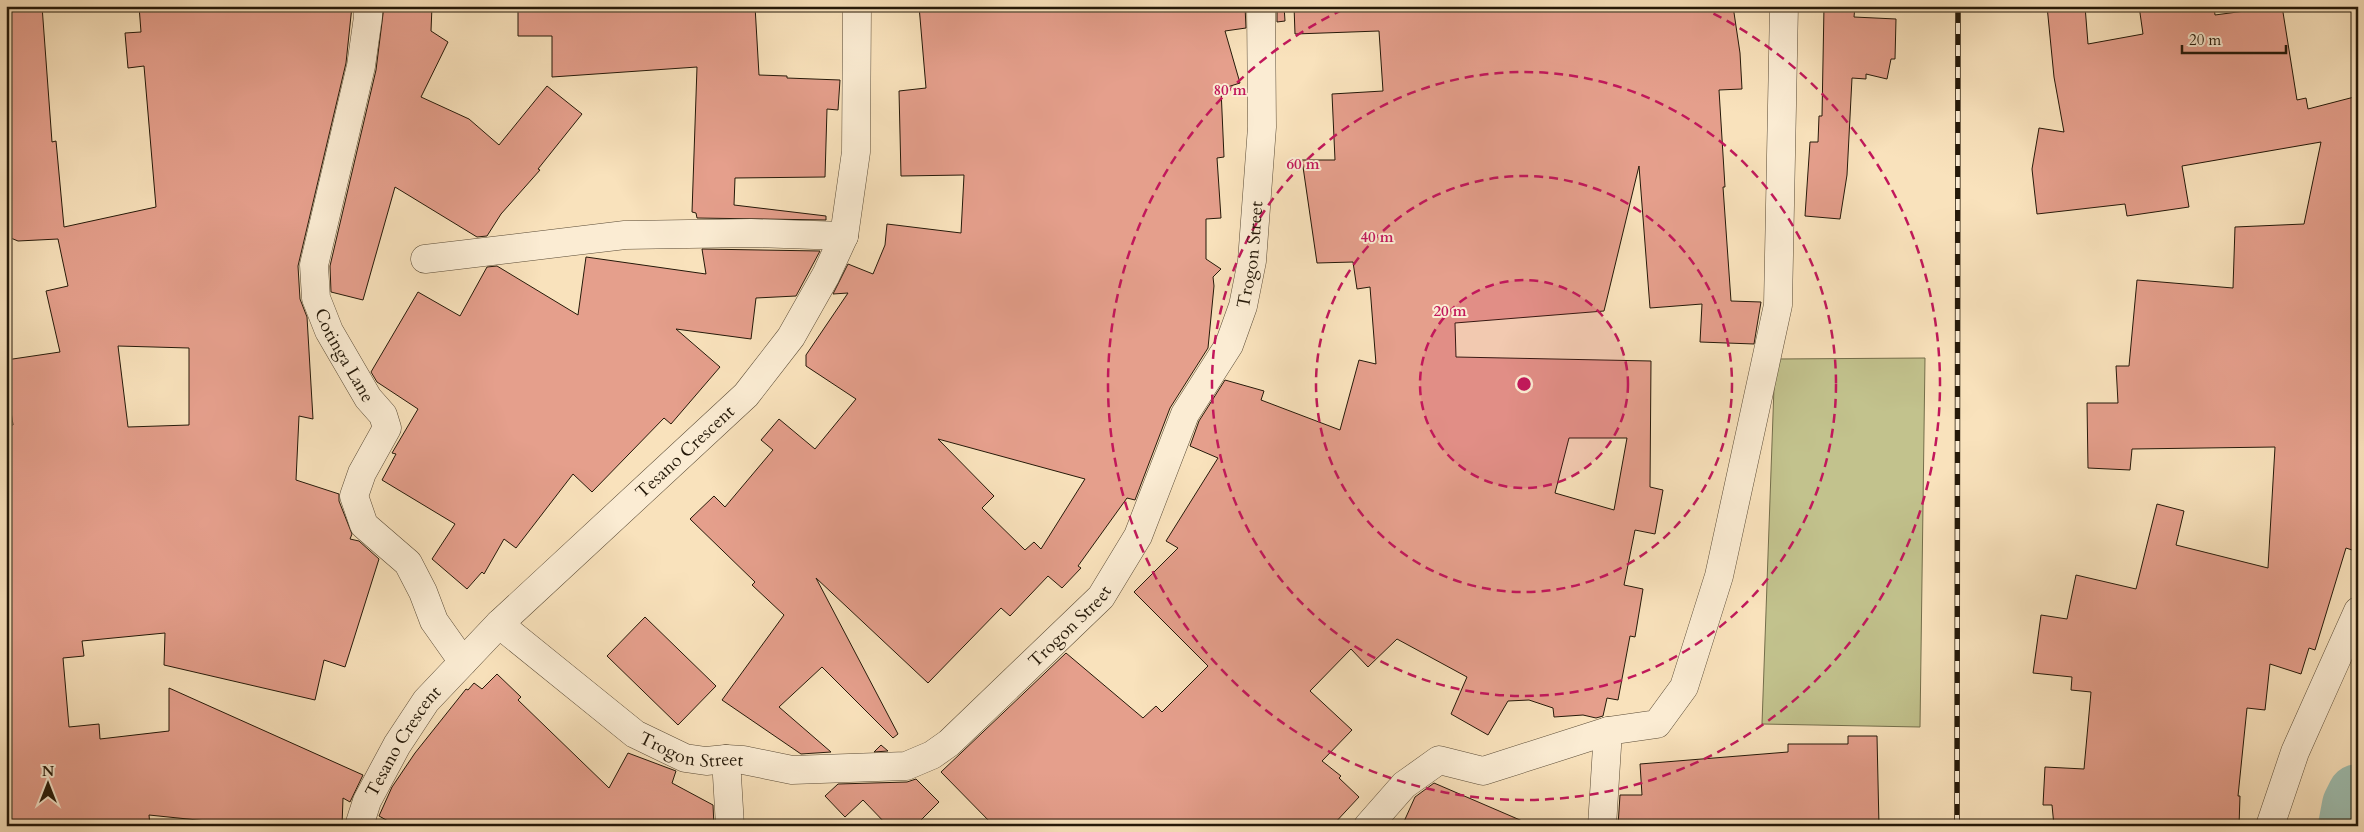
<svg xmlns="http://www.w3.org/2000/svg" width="2364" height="832" font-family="Cardo,serif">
	<rect width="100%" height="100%" fill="#f9e2bc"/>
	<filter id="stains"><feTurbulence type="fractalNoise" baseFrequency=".004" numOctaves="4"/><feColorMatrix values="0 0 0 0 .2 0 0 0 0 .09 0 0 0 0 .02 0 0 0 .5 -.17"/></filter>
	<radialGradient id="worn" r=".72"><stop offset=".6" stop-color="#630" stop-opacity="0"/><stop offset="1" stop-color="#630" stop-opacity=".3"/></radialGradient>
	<!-- green -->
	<path fill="#c2c28d" stroke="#746e4b" d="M1925,358L1920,727L1762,724L1775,359Z"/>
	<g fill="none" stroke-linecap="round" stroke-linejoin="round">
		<!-- river -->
		<path stroke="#9ebeb0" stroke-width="62" d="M2349,826L2353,805L2358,795"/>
	</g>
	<!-- building -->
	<path fill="#e59f8c" stroke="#251909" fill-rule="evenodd" d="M6,6H42L52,142L56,141L64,227L156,207L144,66L128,68L125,33L141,32L139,6H352L346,63L298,266L300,299L307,317L313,419L299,416L296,480L339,494V501L352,534L350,539L359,541L379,559L345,667L324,660L315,700L164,665L165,633L82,641L84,656L63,658L69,727L99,724L100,739L169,731V688L363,775L350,802L343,798L342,826H206L207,821L149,815L150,826H12L6,794V426L13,425L6,377V360L60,352L46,291L68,286L58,239L18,241L6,236ZM118,346L189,348V425L128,427Z
		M384,6H432L431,31L448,42L421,97L469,119L499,145L547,86L582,114L538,169L540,170L501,214L487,236L477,237L395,187L363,300L331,292L330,266L376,70Z
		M518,6H755L759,75L787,76V78L840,80L838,110L827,109L825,177L735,178L734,205L826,216V220L697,218L696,213L692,212L697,67L552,77V36H518Z
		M919,6H1245L1246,28L1225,31L1240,83L1221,89L1224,157L1217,158L1221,218L1206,219V259L1221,269L1213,277L1214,286L1208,348L1170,408L1135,500L1127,498L1078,566L1081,568L1062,588L1048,576L1010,616L1001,608L928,683L816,578L898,734L893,738L822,667L779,707L831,752L801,754L722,700L784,615L752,585L755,582L690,519L714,496L725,507L773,450L761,440L779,419L815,449L856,399L806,366V355L848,293L833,294L848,264L873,274L885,245L887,224L961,233L964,175L901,176L899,91L926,88ZM938,439L1085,479L1041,549L1034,542L1025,550L982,508L994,496Z
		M1277,6H1284L1285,21L1277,22Z
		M1294,6H1733L1740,53L1742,89L1719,90L1725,187H1723L1731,301L1761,302L1754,344L1700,342L1702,304L1650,308L1639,166L1604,311L1455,323L1456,357L1651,361L1650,487L1663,490L1655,534L1635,530L1624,585L1643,589L1635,637L1630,636L1618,700L1607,698L1603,716L1596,718L1583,715L1554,717L1553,708L1529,700L1508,701L1488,735L1451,714L1467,677L1397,639L1368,667L1351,649L1310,691L1352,730L1322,761L1341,776L1339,778L1359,797L1332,826H994L941,772L1066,653L1143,718L1156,706L1162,712L1208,666L1134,592L1178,548L1166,541L1218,458L1190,446L1199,421L1225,380L1264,391L1261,400L1340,430L1359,360L1376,364L1370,287L1357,289L1353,262L1317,263L1302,160H1335L1332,94L1383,91L1379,31L1295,34ZM1569,438H1627L1614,510L1555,493Z
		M1824,6H1855L1854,17L1896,19L1895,59H1891L1887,79L1866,74V79L1852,78L1847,175L1840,219L1805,216L1810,142H1818L1819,116H1822Z
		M2047,6H2085L2088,44L2143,34L2139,6H2214L2215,15L2282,6L2297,100L2306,98L2308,109L2358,96V552L2346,548L2315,650L2309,648L2301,674L2270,664L2265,710L2247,708L2238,796H2240L2239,826H2054L2052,805H2043L2045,767L2084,769L2091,692L2071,690L2072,677L2033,673L2041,615L2067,619L2076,575L2136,589L2157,504L2184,511L2176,545L2268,568L2275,447L2132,449L2130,470L2088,468L2087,403H2118L2116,366H2129L2137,280L2233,288L2235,227L2304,224L2321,142L2182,166L2189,207L2127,216L2125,204L2037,214L2032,169L2039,128L2064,132L2054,77Z
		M702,249L820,251L796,296L756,298L751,339L676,329L720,367L671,424L664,418L592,492L573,474L516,548L504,539L484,574L482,572L467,589L432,559L455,524L382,480L396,454L392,453L418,409L377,382L371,372L418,292L460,316L487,267L497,266L578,315L586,257L706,274Z
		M645,617L716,686L678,725L607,656Z
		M497,674L521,697L518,700L609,788L628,753L676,771L672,783L713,805L714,826H397L379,816L392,787L415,753L466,689L468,690L474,683L482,689Z
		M1848,736H1877L1879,826H1618L1620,795H1642L1640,764L1788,752V744H1848Z
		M881,745L888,751L874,752Z
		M916,779L939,802L915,826H888L863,800L845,817L825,796L838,784L907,782Z
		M1434,783L1534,826H1402L1415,797Z"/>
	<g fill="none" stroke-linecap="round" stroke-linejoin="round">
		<defs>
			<g id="minor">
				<path id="s1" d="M368,6V17L361,66L314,265L316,298L329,331L368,398L383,415L387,428L362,473L354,496L364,525L408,563L423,592L434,621L463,662"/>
				<path d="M425,259L625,235L751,233L844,236"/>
				<path id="s2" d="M499,624L635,734L685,758L706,761L726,759L743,760L792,770L906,766L932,755L949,743L1101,597L1138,536L1185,414L1229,345L1243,306L1252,261L1262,127L1261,6"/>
				<path d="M726,759L730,826"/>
				<path id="s3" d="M359,826L367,801L397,745L426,701L499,624L746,395L791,337L826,275L844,236L856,152L857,6"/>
				<path d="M1368,826L1404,785L1439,760L1483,771L1608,731L1657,724L1684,687L1719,576L1778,305L1784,6"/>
				<path d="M1602,826L1608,731"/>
				<path d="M2270,826L2295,752L2358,611"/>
			</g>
		</defs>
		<!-- minor casing -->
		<use href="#minor" stroke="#5a4b36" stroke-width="29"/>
		<!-- minor -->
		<use href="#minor" stroke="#fbecd3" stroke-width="28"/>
		<defs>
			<path id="rail" d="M1957,826L1958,6"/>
		</defs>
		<!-- rail casing -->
		<use href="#rail" stroke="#251909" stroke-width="5.5"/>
		<!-- rail -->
		<use href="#rail" stroke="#fbecd3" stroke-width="4" stroke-dasharray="11" stroke-linecap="butt"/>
	</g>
	<!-- distance rings -->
	<circle cx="1524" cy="384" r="104" fill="#c2185b" fill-opacity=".12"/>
	<g fill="none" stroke="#c2185b" stroke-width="2.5" stroke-dasharray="9 6">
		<circle cx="1524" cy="384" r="104"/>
		<circle cx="1524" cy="384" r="208"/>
		<circle cx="1524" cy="384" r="312"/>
		<path d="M1700 7A416 416 0 1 1 1348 7"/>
	</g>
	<g text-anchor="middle" stroke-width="4" stroke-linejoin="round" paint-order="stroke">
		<!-- street labels -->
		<g font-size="18" fill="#251909" stroke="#fbecd3">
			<text dy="6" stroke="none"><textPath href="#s2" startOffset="1090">Trogon Street</textPath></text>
			<text dy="6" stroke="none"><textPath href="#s1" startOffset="362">Cotinga Lane</textPath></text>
			<text dy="6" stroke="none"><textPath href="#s3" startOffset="502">Tesano Crescent</textPath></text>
			<text dy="6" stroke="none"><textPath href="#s2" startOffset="670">Trogon Street</textPath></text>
			<text dy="6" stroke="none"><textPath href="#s3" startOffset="96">Tesano Crescent</textPath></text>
			<text dy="6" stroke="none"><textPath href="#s2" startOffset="235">Trogon Street</textPath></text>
		</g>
	</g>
	<circle cx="1524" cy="384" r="8" fill="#c2185b" stroke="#fbecd3" stroke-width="2.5"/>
	<g font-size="15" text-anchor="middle" font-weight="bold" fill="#c2185b" stroke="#fbecd3" stroke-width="4" stroke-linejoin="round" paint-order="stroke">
		<text x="1230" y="95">80 m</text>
		<text x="1303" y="169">60 m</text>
		<text x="1377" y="242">40 m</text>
		<text x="1450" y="316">20 m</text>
	</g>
	<!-- margin -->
	<rect width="2364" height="832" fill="none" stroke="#f9e2bc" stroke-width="25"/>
	<rect x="8" y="8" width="2349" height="817" fill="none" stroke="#251909" stroke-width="2.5"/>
	<rect x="12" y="12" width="2339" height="807" fill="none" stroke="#251909"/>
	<!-- north arrow -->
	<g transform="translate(48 784)" stroke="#fbecd3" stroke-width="4" paint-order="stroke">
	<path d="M0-4L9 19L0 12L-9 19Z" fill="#251909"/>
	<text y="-8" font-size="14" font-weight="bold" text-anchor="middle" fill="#251909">N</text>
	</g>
	<!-- scale -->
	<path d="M2182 45v8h104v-8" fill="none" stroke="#251909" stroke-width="2.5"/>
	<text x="2189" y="45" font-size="15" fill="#251909" stroke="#fbecd3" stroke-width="4" paint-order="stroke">20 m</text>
	<rect width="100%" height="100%" filter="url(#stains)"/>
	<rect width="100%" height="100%" fill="url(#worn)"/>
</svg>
